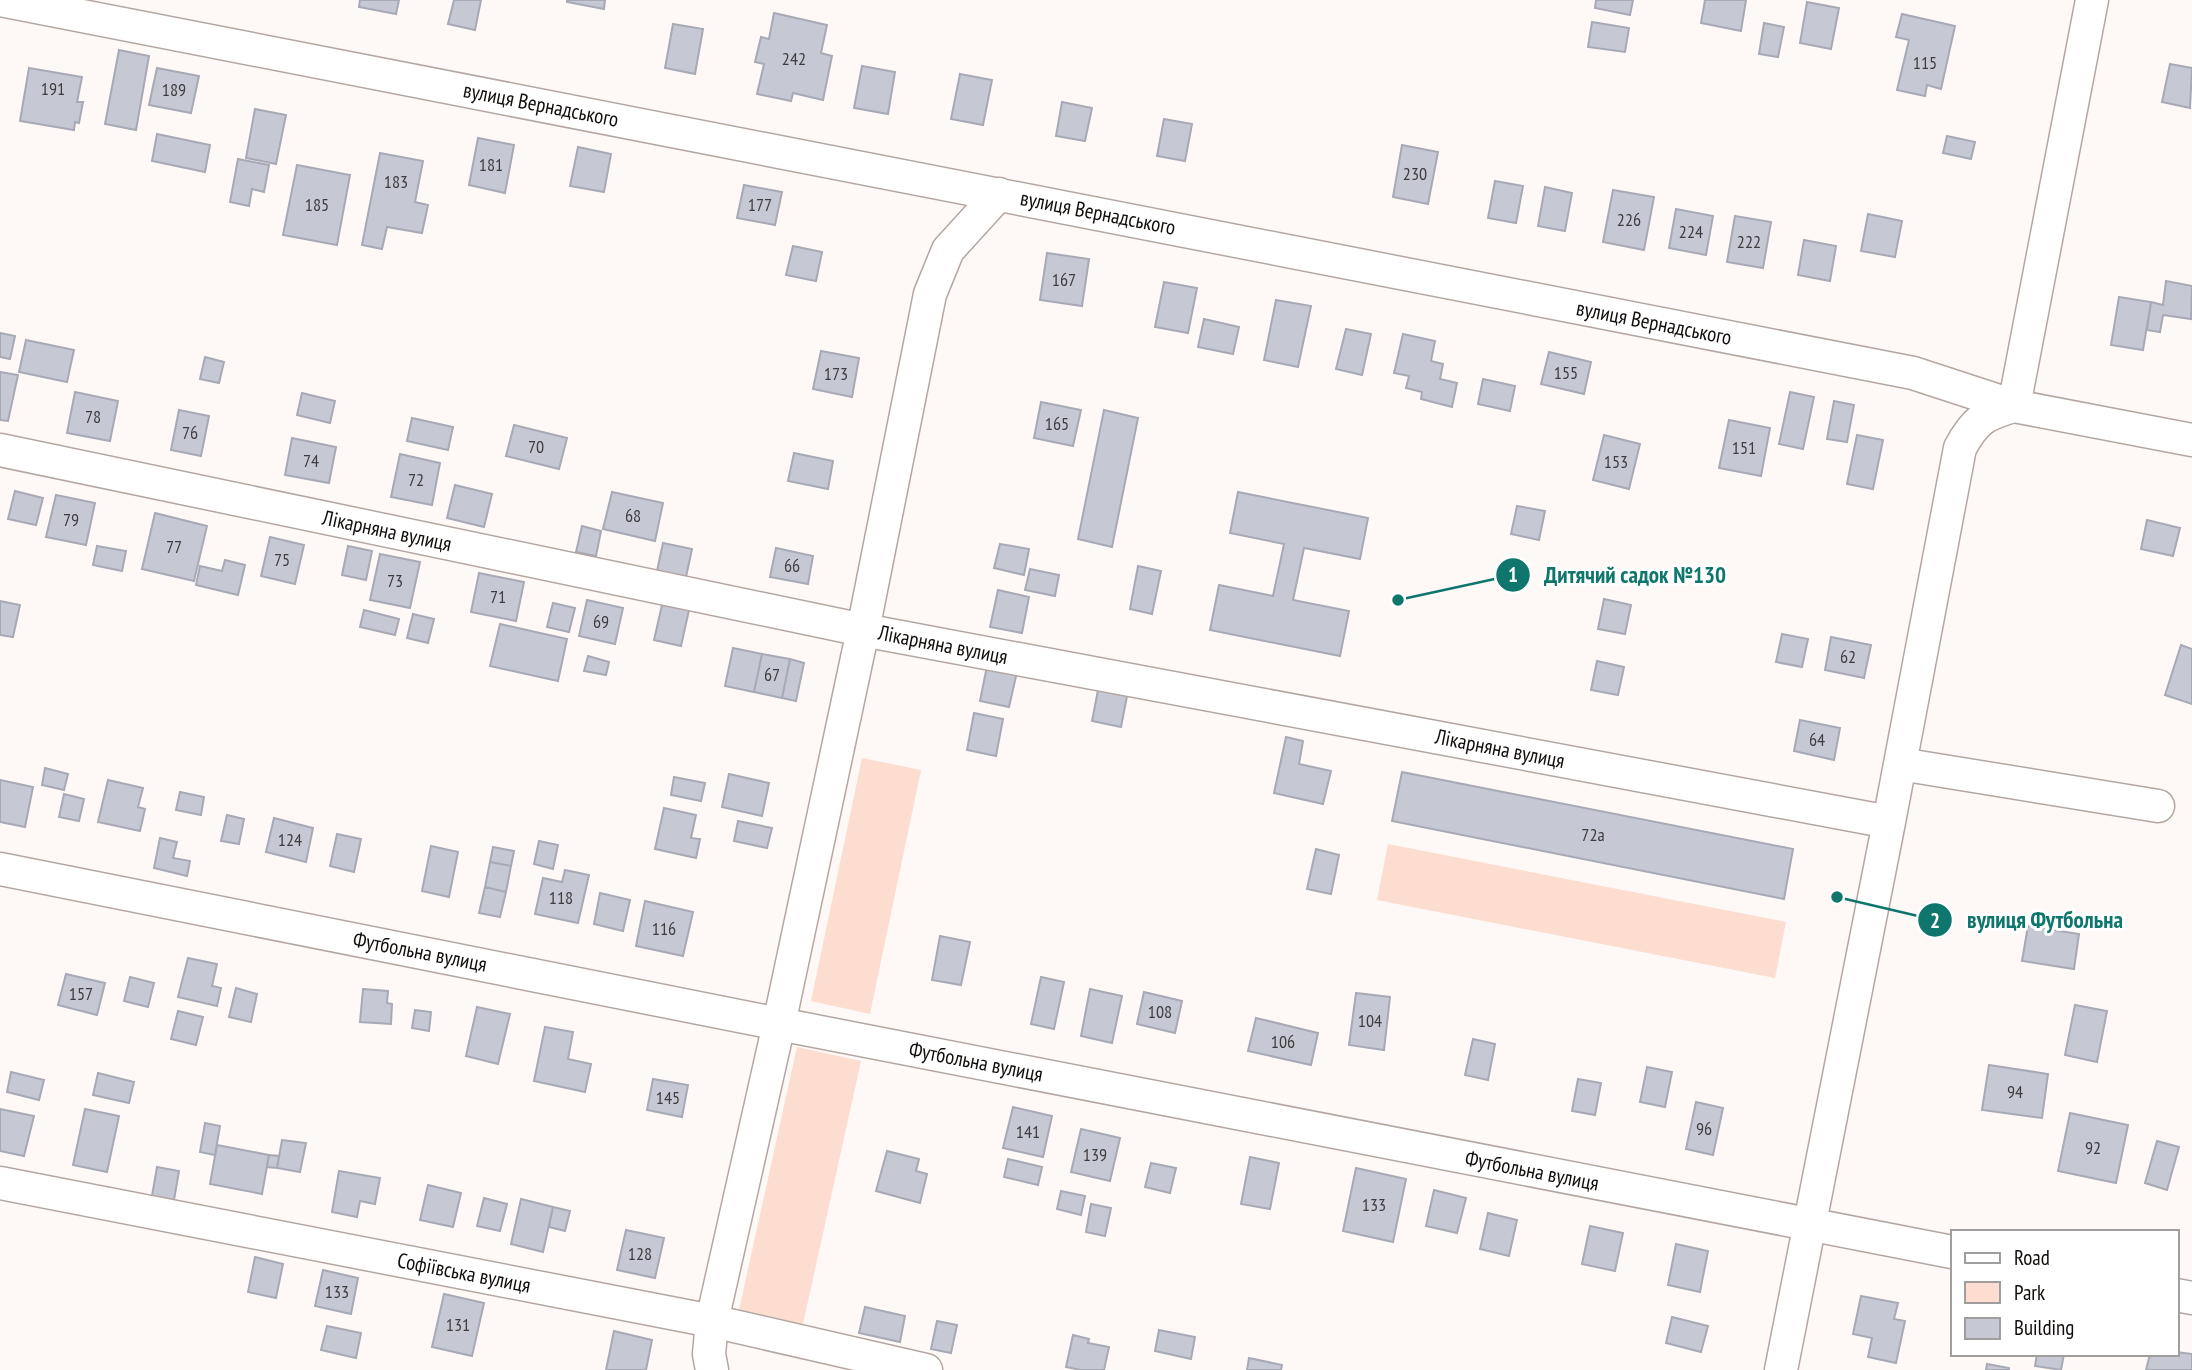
<svg xmlns="http://www.w3.org/2000/svg" width="2192" height="1370" font-family="'PT Sans Narrow',sans-serif">
	<rect width="100%" height="100%" fill="#fef9f6"/>
	<!-- green -->
	<path fill="#fdddcf" d="M862,758L921,770L870,1014L811,1001Z
		M1388,844L1786,922L1775,978L1377,900Z
		M797,1047L861,1061L803,1324L739,1310Z"/>
	<!-- building -->
	<path fill="#c6c8d4" stroke="#a7a9b5" stroke-width="2" d="M360,0H399L396,14L359,7Z
		M454,0H481L475,30L448,24Z
		M567,0H605L604,9L567,2Z
		M1596,0H1633L1630,15L1595,8Z
		M1705,0H1746L1741,31L1701,23Z
		M1807,2L1839,8L1831,49L1800,43Z
		M774,13L827,25L821,53L832,56L823,100L793,93L791,101L757,94L764,64L755,62L761,37L769,39Z
		M1902,14L1955,26L1941,89L1927,85L1925,96L1897,90L1909,40L1896,37Z
		M1592,22L1629,28L1625,52L1588,47Z
		M1764,23L1784,27L1778,57L1759,54Z
		M673,24L703,29L695,74L665,68Z
		M119,50L149,56L136,130L105,124Z
		M2170,64L2192,68L2190,108L2162,102Z
		M862,66L895,72L888,114L854,108Z
		M29,68L82,77L77,102H83L79,123L75,122L74,130L20,121Z
		M157,68L199,76L191,113L149,105Z
		M960,74L992,80L983,125L951,119Z
		M1062,102L1092,108L1085,141L1056,136Z
		M255,109L286,115L276,164L246,158Z
		M1164,119L1192,124L1185,161L1157,156Z
		M157,134L210,145L205,172L152,161Z
		M1947,136L1975,142L1971,159L1943,153Z
		M478,138L514,145L505,193L469,185Z
		M1402,145L1438,152L1428,204L1393,197Z
		M578,147L611,154L604,192L570,186Z
		M380,153L423,161L415,202L428,205L422,233L387,227L382,249L362,245Z
		M238,159L269,165L264,192L252,189L249,206L230,202Z
		M297,165L350,175L337,245L283,235Z
		M1495,181L1523,186L1516,223L1488,218Z
		M744,185L782,192L775,225L737,218Z
		M1545,187L1572,193L1565,231L1538,226Z
		M1613,190L1654,197L1644,250L1603,242Z
		M1676,209L1713,216L1706,255L1669,248Z
		M1868,214L1902,221L1895,257L1861,251Z
		M1735,216L1771,222L1763,268L1727,262Z
		M1804,240L1836,246L1830,281L1798,275Z
		M793,246L822,252L816,281L786,275Z
		M1047,253L1089,259L1082,306L1040,300Z
		M2166,281L2192,286L2191,319L2163,315L2160,332L2147,330L2151,302L2163,305Z
		M1164,282L1197,288L1188,333L1155,327Z
		M2119,297L2151,302L2143,350L2111,345Z
		M1276,300L1311,306L1298,367L1264,360Z
		M1204,319L1239,327L1233,354L1198,347Z
		M1346,329L1371,334L1362,375L1336,369Z
		M0,333L15,336L10,359L0,357Z
		M1403,334L1435,341L1431,361L1443,364L1440,379L1457,383L1452,407L1421,399L1422,392L1406,388L1409,376L1394,373Z
		M26,340L74,350L67,382L19,372Z
		M821,351L859,358L852,397L813,389Z
		M1549,352L1591,362L1584,394L1541,384Z
		M205,357L224,362L219,383L200,379Z
		M0,372L18,375L8,421L0,420Z
		M1483,379L1515,386L1510,411L1478,404Z
		M75,392L118,401L110,441L67,433Z
		M1790,392L1814,397L1803,449L1779,444Z
		M302,393L335,401L330,423L297,415Z
		M1834,401L1854,405L1847,442L1827,439Z
		M1041,402L1081,410L1073,446L1034,438Z
		M179,410L209,416L201,456L171,450Z
		M1104,410L1138,418L1112,547L1078,539Z
		M412,418L453,427L448,450L407,441Z
		M1729,420L1770,428L1761,476L1719,468Z
		M514,425L567,438L559,469L506,456Z
		M1604,435L1640,444L1629,489L1593,480Z
		M1857,435L1883,440L1873,489L1847,484Z
		M292,438L336,447L329,483L285,475Z
		M794,453L833,461L828,489L788,481Z
		M400,454L440,463L432,505L391,497Z
		M455,485L492,494L484,527L447,518Z
		M15,491L43,498L36,525L8,519Z
		M612,492L663,503L655,541L603,529Z
		M1238,492L1368,518L1360,559L1304,548L1293,600L1349,611L1340,656L1210,630L1219,585L1273,596L1284,544L1230,533Z
		M56,495L95,503L86,545L46,537Z
		M1517,506L1545,511L1539,540L1511,534Z
		M155,513L207,526L194,581L142,569Z
		M2147,520L2180,528L2173,556L2141,549Z
		M582,526L601,531L596,556L576,552Z
		M270,537L304,545L295,584L261,576Z
		M663,543L692,549L686,577L657,571Z
		M1000,544L1029,549L1024,575L994,568Z
		M97,546L126,551L122,571L93,565Z
		M348,546L372,551L366,580L342,575Z
		M776,548L813,556L808,584L770,577Z
		M380,554L420,562L410,608L370,600Z
		M225,560L245,565L238,595L196,585L200,566L222,571Z
		M1138,566L1161,571L1152,614L1130,609Z
		M1030,569L1059,575L1055,596L1025,590Z
		M479,573L524,582L516,621L471,612Z
		M998,590L1029,597L1022,633L990,627Z
		M1604,599L1631,605L1625,634L1598,629Z
		M587,600L623,608L615,644L579,636Z
		M0,601L20,605L13,637L0,635Z
		M553,603L575,608L569,632L547,627Z
		M662,605L689,610L681,646L654,640Z
		M364,610L399,619L395,635L360,627Z
		M413,614L434,619L428,643L407,638Z
		M500,624L567,639L558,681L490,666Z
		M1782,634L1808,639L1802,667L1776,662Z
		M1831,637L1871,645L1864,678L1825,670Z
		M2181,645L2192,649V704L2165,695Z
		M733,648L762,654L754,692L725,686Z
		M762,654L790,659L782,698L754,692Z
		M588,656L609,662L606,675L584,671Z
		M790,659L804,663L796,701L782,698Z
		M1597,661L1624,667L1618,695L1591,690Z
		M987,666L1017,672L1009,707L980,701Z
		M1099,685L1128,691L1121,727L1092,721Z
		M974,713L1003,719L996,756L967,750Z
		M1800,720L1840,728L1834,760L1794,751Z
		M1286,737L1303,741L1299,764L1331,771L1323,804L1274,793Z
		M45,768L68,774L64,790L42,785Z
		M1402,772L1793,849L1784,899L1392,821Z
		M729,774L769,783L762,816L722,807Z
		M674,777L705,783L701,801L671,795Z
		M0,780L33,787L25,827L0,822Z
		M108,780L143,788L138,807L145,809L140,831L98,822Z
		M180,792L204,797L201,815L176,810Z
		M64,794L84,799L79,821L59,817Z
		M664,808L696,815L691,838L700,839L696,858L655,849Z
		M227,815L244,819L239,844L221,841Z
		M274,818L313,828L306,862L266,852Z
		M738,821L772,828L767,848L734,841Z
		M337,834L361,839L354,872L330,866Z
		M160,838L177,842L173,858L190,861L187,876L154,868Z
		M539,841L558,845L553,869L534,864Z
		M431,846L458,852L449,897L422,891Z
		M493,847L514,851L511,866L490,862Z
		M1316,849L1339,855L1331,894L1307,889Z
		M490,862L511,866L506,892L485,887Z
		M565,870L589,875L578,923L535,914L543,878L562,882Z
		M485,887L506,892L500,917L479,913Z
		M600,893L630,900L623,931L594,924Z
		M645,901L693,912L683,956L636,946Z
		M2028,926L2079,934L2074,969L2022,961Z
		M940,936L970,942L961,985L932,980Z
		M188,958L217,964L212,986L221,988L217,1006L178,997Z
		M66,974L105,983L97,1015L58,1005Z
		M130,977L154,983L148,1007L124,1001Z
		M1041,977L1064,982L1054,1029L1031,1024Z
		M236,988L257,994L251,1022L229,1017Z
		M363,989L388,991L387,1003L392,1004L391,1024L360,1022Z
		M1090,989L1122,996L1112,1043L1081,1036Z
		M1144,992L1182,1001L1175,1033L1137,1024Z
		M1356,993L1390,997L1384,1050L1349,1045Z
		M2075,1005L2107,1011L2097,1062L2065,1055Z
		M477,1007L510,1014L498,1064L466,1056Z
		M415,1010L431,1012L429,1031L412,1028Z
		M178,1011L203,1017L196,1045L171,1039Z
		M1256,1018L1318,1033L1311,1065L1248,1051Z
		M545,1027L573,1032L568,1059L591,1064L585,1092L534,1081Z
		M1473,1039L1495,1044L1488,1080L1465,1075Z
		M1989,1065L2048,1074L2042,1118L1982,1110Z
		M1647,1067L1672,1072L1665,1107L1640,1102Z
		M11,1072L44,1080L39,1100L7,1092Z
		M98,1073L134,1082L129,1103L93,1095Z
		M653,1079L688,1085L682,1117L647,1110Z
		M1578,1079L1601,1083L1595,1115L1572,1111Z
		M1696,1102L1723,1108L1713,1155L1686,1149Z
		M1013,1107L1052,1116L1043,1157L1003,1148Z
		M0,1109L34,1116L24,1156L0,1151Z
		M85,1109L119,1116L107,1172L73,1165Z
		M2070,1113L2128,1125L2116,1183L2058,1171Z
		M205,1123L220,1126L215,1155L200,1152Z
		M1081,1129L1120,1138L1110,1181L1071,1172Z
		M282,1140L306,1143L300,1172L277,1168Z
		M2157,1141L2179,1147L2167,1190L2145,1183Z
		M217,1145L269,1155L262,1194L210,1184Z
		M887,1151L919,1159L916,1171L927,1174L920,1203L876,1191Z
		M269,1155L279,1156L277,1168L267,1167Z
		M1250,1157L1279,1163L1270,1209L1241,1204Z
		M1008,1159L1042,1167L1038,1185L1004,1177Z
		M1151,1163L1176,1168L1170,1193L1145,1187Z
		M157,1167L179,1171L174,1200L152,1196Z
		M1356,1168L1406,1179L1393,1242L1343,1231Z
		M339,1171L380,1178L375,1204L360,1201L357,1217L332,1212Z
		M428,1185L461,1193L453,1227L420,1220Z
		M1434,1190L1466,1198L1457,1233L1426,1226Z
		M1061,1191L1085,1196L1081,1215L1057,1209Z
		M484,1198L507,1204L500,1231L477,1226Z
		M521,1199L553,1207L543,1252L511,1244Z
		M1091,1204L1111,1208L1105,1236L1086,1232Z
		M553,1207L570,1211L565,1231L549,1227Z
		M1488,1213L1517,1220L1509,1256L1480,1249Z
		M1590,1226L1623,1233L1615,1271L1582,1264Z
		M626,1230L664,1238L655,1278L617,1270Z
		M1676,1244L1708,1251L1700,1292L1668,1285Z
		M255,1257L283,1264L276,1298L248,1292Z
		M323,1270L358,1278L351,1314L315,1306Z
		M444,1294L484,1303L472,1356L432,1347Z
		M1861,1296L1898,1303L1894,1319L1905,1321L1896,1363L1868,1357L1872,1338L1853,1334Z
		M865,1307L905,1316L900,1342L859,1333Z
		M1672,1317L1708,1326L1701,1352L1666,1343Z
		M937,1321L957,1325L951,1353L931,1349Z
		M327,1326L361,1333L356,1358L321,1350Z
		M1159,1330L1195,1337L1191,1359L1155,1351Z
		M614,1331L652,1340L646,1370H606Z
		M1073,1335L1089,1339L1088,1343L1109,1347L1104,1370H1081L1066,1367Z
		M2176,1352L2192,1354V1370H2146L2150,1354H2176Z
		M2037,1354H2064L2061,1370L2035,1366Z
		M1249,1358L1282,1365L1281,1370H1247Z
		M1987,1364L2009,1368V1370H1986Z"/>
	<g fill="none" stroke-linecap="round" stroke-linejoin="round">
		<defs>
			<path id="minor" d="M0,0L1913,373L2014,406L2192,440
				M2014,406L2092,0
				M0,450L863,630L1889,822
				M1900,764L2158,806
				M0,869L779,1024L1952,1252
				M0,1183L712,1321L926,1370
				M2176,1295L2192,1298
				M712,1370L709,1354L712,1321L779,1024L863,630L930,294L948,250L999,194
				M1781,1370L1889,822L1960,448C1975,420 1985,414 2014,406"/>
		</defs>
		<!-- minor casing -->
		<use href="#minor" stroke="#b4a7a1" stroke-width="35"/>
		<!-- minor -->
		<use href="#minor" stroke="#fff" stroke-width="32"/>
	</g>
	<g text-anchor="middle" stroke-width="6" stroke-linejoin="round" paint-order="stroke">
		<!-- number labels -->
		<g font-size="18" fill="#3e3c3d">
			<text x="794" y="65">242</text>
			<text x="1925" y="69">115</text>
			<text x="53" y="95">191</text>
			<text x="174" y="96">189</text>
			<text x="491" y="171">181</text>
			<text x="1415" y="180">230</text>
			<text x="396" y="188">183</text>
			<text x="317" y="211">185</text>
			<text x="760" y="211">177</text>
			<text x="1629" y="226">226</text>
			<text x="1691" y="238">224</text>
			<text x="1749" y="248">222</text>
			<text x="1064" y="286">167</text>
			<text x="1566" y="379">155</text>
			<text x="836" y="380">173</text>
			<text x="93" y="423">78</text>
			<text x="1057" y="430">165</text>
			<text x="190" y="439">76</text>
			<text x="536" y="453">70</text>
			<text x="1744" y="454">151</text>
			<text x="311" y="467">74</text>
			<text x="1616" y="468">153</text>
			<text x="416" y="486">72</text>
			<text x="633" y="522">68</text>
			<text x="71" y="526">79</text>
			<text x="174" y="553">77</text>
			<text x="282" y="566">75</text>
			<text x="792" y="572">66</text>
			<text x="395" y="587">73</text>
			<text x="498" y="603">71</text>
			<text x="601" y="628">69</text>
			<text x="1848" y="663">62</text>
			<text x="772" y="681">67</text>
			<text x="1817" y="746">64</text>
			<text x="1593" y="841">72а</text>
			<text x="290" y="846">124</text>
			<text x="561" y="904">118</text>
			<text x="664" y="935">116</text>
			<text x="81" y="1000">157</text>
			<text x="1160" y="1018">108</text>
			<text x="1370" y="1027">104</text>
			<text x="1283" y="1048">106</text>
			<text x="2015" y="1098">94</text>
			<text x="668" y="1104">145</text>
			<text x="1704" y="1135">96</text>
			<text x="1028" y="1138">141</text>
			<text x="2093" y="1154">92</text>
			<text x="1095" y="1161">139</text>
			<text x="1374" y="1211">133</text>
			<text x="640" y="1260">128</text>
			<text x="337" y="1298">133</text>
			<text x="458" y="1331">131</text>
		</g>
		<!-- street labels -->
		<g font-size="21" fill="#110d0b" stroke="#fff">
			<text transform="translate(541 105) rotate(11)" y="7">вулиця Вернадського</text>
			<text transform="translate(1098 213) rotate(11)" y="7">вулиця Вернадського</text>
			<text transform="translate(1654 323) rotate(11)" y="7">вулиця Вернадського</text>
			<text transform="translate(387 531) rotate(12)" y="7">Лікарняна вулиця</text>
			<text transform="translate(943 645) rotate(11)" y="7">Лікарняна вулиця</text>
			<text transform="translate(1500 749) rotate(11)" y="7">Лікарняна вулиця</text>
			<text transform="translate(420 952) rotate(11)" y="7">Футбольна вулиця</text>
			<text transform="translate(976 1062) rotate(11)" y="7">Футбольна вулиця</text>
			<text transform="translate(1532 1171) rotate(11)" y="7">Футбольна вулиця</text>
			<text transform="translate(464 1273) rotate(11)" y="7">Софіївська вулиця</text>
		</g>
	</g>
	<!-- callouts -->
	<path fill="none" stroke="#0f766e" stroke-width="2.5" d="M1398 600L1513 575M1837 897L1935 920"/>
	<g fill="#0f766e" stroke="#fff" stroke-width="2.5">
		<circle cx="1398" cy="600" r="7"/>
		<circle cx="1837" cy="897" r="7"/>
		<circle cx="1513" cy="575" r="18"/>
		<circle cx="1935" cy="920" r="18"/>
	</g>
	<g font-size="21" text-anchor="middle" font-weight="bold" fill="#fff">
		<text x="1513" y="582">1</text>
		<text x="1935" y="928">2</text>
	</g>
	<g font-size="23" text-anchor="middle" font-weight="bold" fill="#0f766e" stroke="#fff" stroke-width="6" stroke-linejoin="round" paint-order="stroke">
		<text x="1635" y="583">Дитячий садок №130</text>
		<text x="2045" y="928">вулиця Футбольна</text>
	</g>
	<!-- legend -->
	<rect x="1951" y="1230" width="228" height="126" fill="#ffffff" stroke="#a09e9d" stroke-width="2"/>
	<rect x="1965" y="1253" width="35" height="10" fill="#ffffff" stroke="#a09e9d" stroke-width="2"/>
	<text x="2014" y="1265" font-size="21" fill="#110d0b">Road</text>
	<rect x="1965" y="1282" width="35" height="21" fill="#fdddcf" stroke="#a09e9d" stroke-width="2"/>
	<text x="2014" y="1300" font-size="21" fill="#110d0b">Park</text>
	<rect x="1965" y="1318" width="35" height="21" fill="#c6c8d4" stroke="#a09e9d" stroke-width="2"/>
	<text x="2014" y="1335" font-size="21" fill="#110d0b">Building</text>
</svg>
